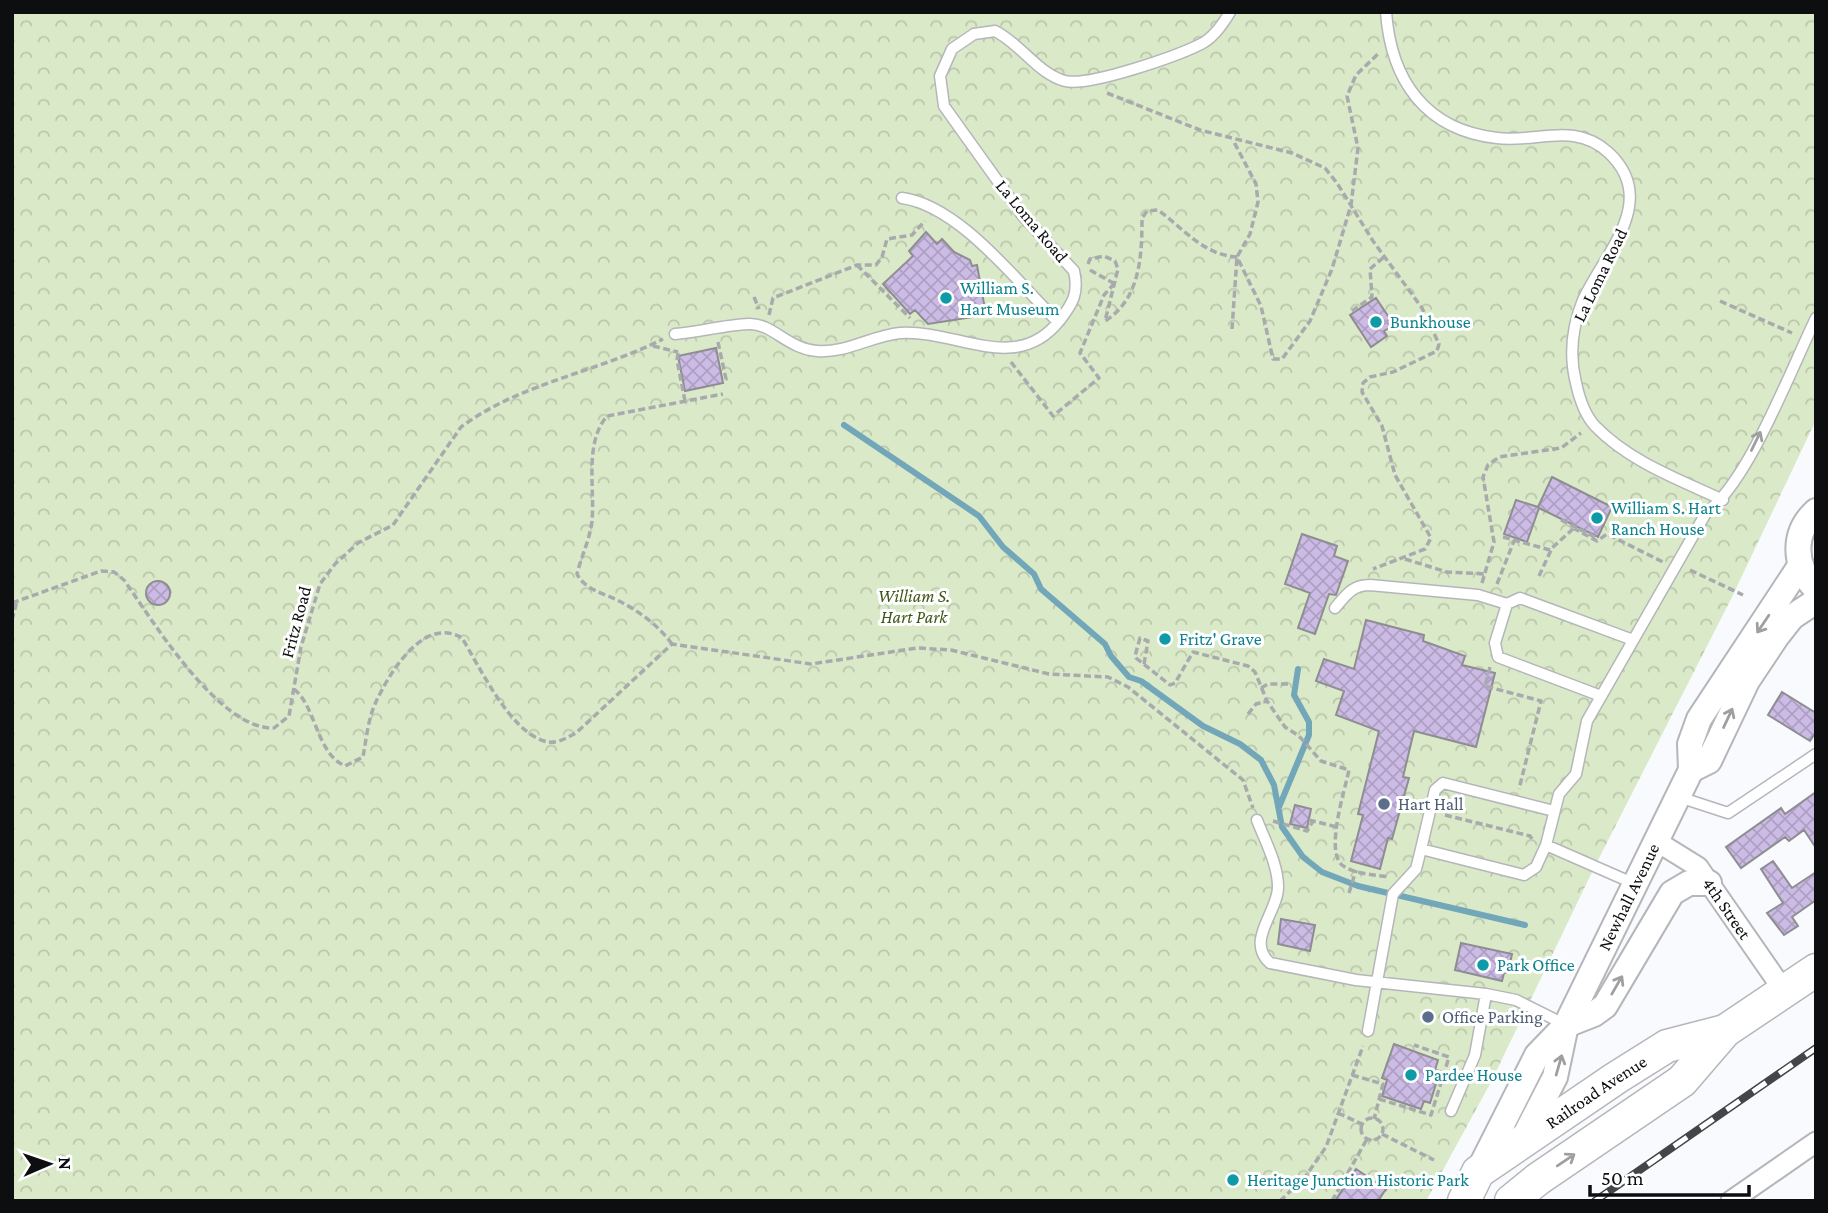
<svg xmlns="http://www.w3.org/2000/svg" width="1828" height="1213" font-family="'Crimson Pro',serif">
	<defs>
		<pattern id="park-crowns" width="20" height="18" patternUnits="userSpaceOnUse" patternTransform="scale(1.75)"><rect width="20" height="18" fill="#dae9c8"/><path d="M2 6a3 3 0 1 1 6 0M12 15a3 3 0 1 1 6 0" fill="none" stroke="#bac7ab"/></pattern>
		<pattern id="building-cross-hatch" width="8" height="8" patternUnits="userSpaceOnUse" patternTransform="scale(1.75)"><rect width="8" height="8" fill="#cbbbe5"/><path d="M0 0l8 8M0 8l8-8" fill="none" stroke="#ada0c3"/></pattern>
	</defs>
	<rect width="100%" height="100%" fill="#f8fafe"/>
	<!-- park -->
	<path fill="url(#park-crowns)" d="M12,12H1816V420L1732,597L1593,870L1491,1082L1426,1201H12Z"/>
	<g fill="none" stroke-linecap="round" stroke-linejoin="round">
		<!-- stream -->
		<path stroke="#72a6b9" stroke-width="6" d="M844,425L979,516L1003,547L1034,574L1041,589L1105,644L1111,656L1129,677L1141,681L1203,726L1240,744L1261,760L1274,785L1282,827L1303,857L1322,872L1358,886L1525,925
			M1279,807L1309,735V722L1294,695L1298,669"/>
	</g>
	<!-- building -->
	<path fill="url(#building-cross-hatch)" stroke="#8e8d91" stroke-width="2" d="M926,232L937,244L942,239L954,252L970,260L972,266L977,265L986,315L928,324L915,310L910,314L883,284L913,256L909,251Z
		M1376,298L1394,325L1384,331L1387,336L1371,347L1350,315Z
		M716,348L723,383L685,391L678,356Z
		M1552,477L1612,507L1598,537L1539,508L1527,542L1504,534L1516,500L1538,507Z
		M1302,534L1337,546L1334,556L1348,561L1336,595L1329,594L1315,634L1298,628L1310,593L1285,584Z
		M146 593a12 12 0 1 1 24 0a12 12 0 1 1-24 0Z
		M1366,620L1424,635L1423,641L1465,656L1462,665L1495,673L1476,747L1414,731L1403,777L1409,778L1392,839L1388,838L1380,869L1351,861L1363,815L1358,814L1379,731L1336,715L1344,691L1316,681L1324,659L1354,669Z
		M1782,692L1816,713V732L1810,741L1768,715Z
		M1816,792V848L1804,830L1789,841L1785,837L1741,868L1726,847L1781,808L1785,814Z
		M1295,805L1311,809L1307,828L1290,824Z
		M1773,861L1792,888L1816,872V900L1792,917L1798,926L1784,935L1767,913L1783,903L1761,869Z
		M1281,919L1315,925L1310,951L1278,944Z
		M1461,943L1512,954L1508,973H1504L1502,981L1455,970Z
		M1394,1044L1438,1060L1435,1070L1440,1071L1430,1103L1424,1101L1421,1109L1382,1096L1387,1080L1382,1078Z
		M1356,1169L1386,1189L1378,1201H1335Z"/>
	<g fill="none" stroke-linecap="round" stroke-linejoin="round">
		<defs>
			<path id="service" d="M1386,12C1391,80 1425,130 1497,138C1537,143 1575,121 1609,153C1660,201 1604,254 1583,300C1572,327 1569,355 1576,383C1579,397 1585,415 1595,426C1630,462 1678,479 1723,500
				M902,198C960,206 1017,282 1058,322
				M675,334C699,332 724,325 749,324C772,323 788,349 817,351C847,353 871,336 900,333C957,329 1016,376 1060,320C1073,303 1079,293 1074,271L1022,215L944,106L940,76L952,49L974,34L995,31C1021,44 1037,73 1065,81C1089,87 1177,56 1201,44C1213,38 1223,24 1230,12
				M1335,608C1346,595 1352,585 1370,585L1478,595L1507,604
				M1601,696L1498,657L1495,643L1507,604L1520,598L1633,640
				M1679,797L1728,813L1816,754
				M1554,811L1443,783L1435,790L1421,849L1524,875L1536,867L1546,845L1559,794L1576,774L1587,721L1706,513C1750,479 1790,371 1816,318
				M1257,820C1265,841 1278,864 1278,887C1278,912 1245,941 1270,963L1356,980L1486,994
				M1546,845L1635,884
				M1368,1031L1393,894L1416,869L1421,849
				M1451,1111L1475,1055L1486,994L1516,1000L1566,1025"/>
			<g id="minor">
				<path id="s1" d="M1656,841L1698,867L1784,991"/>
				<path d="M1731,1201L1816,1142"/>
			</g>
			<g id="tertiary">
				<path d="M1816,511C1792,533 1793,566 1816,589"/>
				<path d="M1691,770L1709,761L1747,681L1777,636L1792,617L1816,601"/>
				<path id="s2" d="M1521,1143L1555,1077L1566,1025L1691,770L1690,744L1699,719L1800,566"/>
				<path d="M1478,1172L1537,1055L1566,1025L1594,1014L1605,1006L1672,893L1689,883H1709"/>
			</g>
			<g id="primary">
				<path id="s3" d="M1464,1201L1478,1172L1616,1078L1667,1046L1725,1031"/>
				<path d="M1511,1201L1538,1179L1682,1081L1725,1031L1816,970"/>
			</g>
		</defs>
		<!-- service casing -->
		<use href="#service" stroke="#b4b6ba" stroke-width="13"/>
		<!-- minor casing -->
		<use href="#minor" stroke="#b4b6ba" stroke-width="23"/>
		<!-- tertiary casing -->
		<use href="#tertiary" stroke="#b4b6ba" stroke-width="28"/>
		<!-- primary casing -->
		<use href="#primary" stroke="#b4b6ba" stroke-width="35"/>
		<!-- path -->
		<path stroke="#a8aaad" stroke-width="3.5" stroke-dasharray="7 3.5" stroke-linecap="butt" d="M1814,12L1816,14
			M1107,93L1200,130L1292,153L1325,168L1337,183L1373,241L1422,308L1439,344L1437,351L1393,372L1370,377L1363,383L1362,392L1382,426L1395,475L1431,538L1425,549L1373,569
			M1088,264L1090,259L1104,256L1115,261L1118,269L1105,321C1140,299 1142,257 1142,218L1147,211L1158,210C1183,228 1203,255 1237,257L1261,306L1273,359H1282L1310,321L1332,269L1351,205L1358,148L1347,96L1356,75L1379,53
			M857,265L910,318
			M1090,270L1115,284
			M754,297L759,309
			M1720,301L1792,333
			M1352,311L1372,297L1370,269L1384,257
			M769,315L773,298L857,265H876L882,257L887,239L912,235L925,221
			M1232,329L1237,257L1250,234L1258,202L1256,184L1234,142
			M718,342L726,379L723,380
			M653,346L678,352
			M678,353L677,360L685,401
			M1011,362L1053,416L1099,378L1080,353L1104,295L1113,285
			M1561,520L1595,537
			M1573,528L1597,541L1607,534L1663,562
			M1503,537L1550,550
			M1405,559L1447,572L1485,574
			M1690,570L1743,595
			M1539,576L1552,548L1574,528
			M1482,583L1494,542L1483,477L1488,465L1499,457L1561,448L1581,433
			M1497,584L1514,541
			M12,603L101,571L114,572L124,580C153,621 219,730 274,728L289,716L301,647L320,584L335,564L358,543L393,525L461,427C520,383 598,372 663,339
			M12,620L17,601
			M672,644C659,626 639,611 619,601C604,593 585,590 577,574C581,557 590,539 592,521C595,488 584,443 607,416L723,394
			M1144,664L1148,641L1140,638L1135,656L1136,658L1170,685L1175,683L1193,652L1248,666L1255,672L1267,701L1285,727L1299,736L1321,761L1349,770C1345,790 1325,850 1342,865C1353,874 1376,875 1389,877
			M1490,667L1485,686L1541,701L1519,789
			M1261,688L1268,684H1290
			M294,689C317,708 316,753 345,766L363,757C366,740 368,720 375,704C389,673 424,615 462,638C481,669 509,730 544,741C556,745 566,738 576,733L672,644L811,664L917,648L951,650L1049,674L1108,677L1128,687L1243,780L1253,808
			M1248,714L1256,704L1267,701
			M1445,815L1530,836L1532,839
			M1309,820L1337,827
			M1273,821L1307,831L1313,821
			M1349,893L1356,870
			M1352,1075L1383,1084L1374,1119
			M1379,1099L1431,1115L1449,1057L1414,1045
			M1338,1113L1362,1124
			M1361 1129a11 11 0 1 1 22 0a11 11 0 1 1-22 0Z
			M1382,1134L1434,1160
			M1280,1201L1305,1177L1326,1147L1363,1046
			M1332,1201L1367,1139"/>
		<!-- service -->
		<use href="#service" stroke="#fff" stroke-width="10"/>
		<!-- minor -->
		<use href="#minor" stroke="#fff" stroke-width="19"/>
		<!-- tertiary -->
		<use href="#tertiary" stroke="#fff" stroke-width="24"/>
		<!-- primary -->
		<use href="#primary" stroke="#fff" stroke-width="32"/>
		<defs>
			<path id="rail" d="M1595,1201L1816,1048"/>
		</defs>
		<!-- rail casing -->
		<use href="#rail" stroke="#444547" stroke-width="8"/>
		<!-- rail -->
		<use href="#rail" stroke="#fff" stroke-width="5" stroke-dasharray="16" stroke-linecap="butt"/>
	</g>
	<!-- one-way arrows -->
	<defs><path id="oneway-shaft" d="M-6 0H5M1.5-3L5.5 0L1.5 3" fill="none" stroke-width="1.6" stroke-linecap="round" stroke-linejoin="round" transform="scale(1.75)"/></defs>
	<g stroke="#9e9f9f">
		<use href="#oneway-shaft" transform="translate(1756 441) rotate(-64)"/>
		<use href="#oneway-shaft" transform="translate(1763 624) rotate(124)"/>
		<use href="#oneway-shaft" transform="translate(1728 718) rotate(-65)"/>
		<use href="#oneway-shaft" transform="translate(1617 985) rotate(-60)"/>
		<use href="#oneway-shaft" transform="translate(1559 1065) rotate(-74)"/>
		<use href="#oneway-shaft" transform="translate(1566 1160) rotate(-34)"/>
	</g>
	<!-- markers -->
	<g fill="#0f9aa8" stroke="#fff" stroke-width="2.5">
		<circle cx="946" cy="298" r="7"/>
		<circle cx="1376" cy="322" r="7"/>
		<circle cx="1597" cy="518" r="7"/>
		<circle cx="1165" cy="639" r="7"/>
		<circle cx="1483" cy="965" r="7"/>
		<circle cx="1411" cy="1075" r="7"/>
		<circle cx="1233" cy="1180" r="7"/>
	</g>
	<g fill="#5c6f8a" stroke="#fff" stroke-width="2.5">
		<circle cx="1384" cy="804" r="7"/>
		<circle cx="1428" cy="1017" r="7"/>
	</g>
	<g text-anchor="middle" stroke-width="6" stroke-linejoin="round" paint-order="stroke">
		<!-- street labels -->
		<g font-size="18" fill="#0d0e0f" stroke="#fff">
			<text transform="translate(1032 221) rotate(50)" y="6">La Loma Road</text>
			<text transform="translate(1600 275) rotate(-64)" y="6">La Loma Road</text>
			<text transform="translate(296 622) rotate(-75)" y="6">Fritz Road</text>
			<text dy="6" stroke="none"><textPath href="#s2" startOffset="270">Newhall Avenue</textPath></text>
			<text dy="6" stroke="none"><textPath href="#s1" startOffset="100">4th Street</textPath></text>
			<text dy="6" stroke="none"><textPath href="#s3" startOffset="175">Railroad Avenue</textPath></text>
		</g>
		<!-- culture labels -->
		<g font-size="18" fill="#0d838f" stroke="#fff" text-anchor="start">
			<text x="960" y="294">William S.<tspan x="960" dy="21">Hart Museum</tspan></text>
			<text x="1390" y="328">Bunkhouse</text>
			<text x="1611" y="514">William S. Hart<tspan x="1611" dy="21">Ranch House</tspan></text>
			<text x="1179" y="645">Fritz' Grave</text>
			<text x="1497" y="971">Park Office</text>
			<text x="1425" y="1081">Pardee House</text>
			<text x="1247" y="1186">Heritage Junction Historic Park</text>
		</g>
		<!-- park labels -->
		<g font-size="18" font-style="italic" fill="#3f5516" stroke="#fff">
			<text x="914" y="602">William S.<tspan x="914" dy="21">Hart Park</tspan></text>
		</g>
		<!-- service labels -->
		<g font-size="18" fill="#4e5e75" stroke="#fff" text-anchor="start">
			<text x="1398" y="810">Hart Hall</text>
			<text x="1442" y="1023">Office Parking</text>
		</g>
	</g>
	<!-- border -->
	<rect width="1828" height="1213" fill="none" stroke="#0d0e0f" stroke-width="28"/>
	<!-- north arrow -->
	<g transform="translate(49 1164) rotate(88)" stroke="#ffffff" stroke-width="5" paint-order="stroke">
	<path d="M0-5L12 26L0 18L-12 26Z" fill="#0d0e0f"/>
	<text y="-10" font-size="19" font-weight="bold" text-anchor="middle" fill="#0d0e0f">N</text>
	</g>
	<!-- scale -->
	<path d="M1590 1185v10h159v-10" fill="none" stroke="#0d0e0f" stroke-width="3.5"/>
	<text x="1601" y="1185" font-size="21" fill="#0d0e0f" stroke="#ffffff" stroke-width="5" paint-order="stroke">50 m</text>
</svg>
